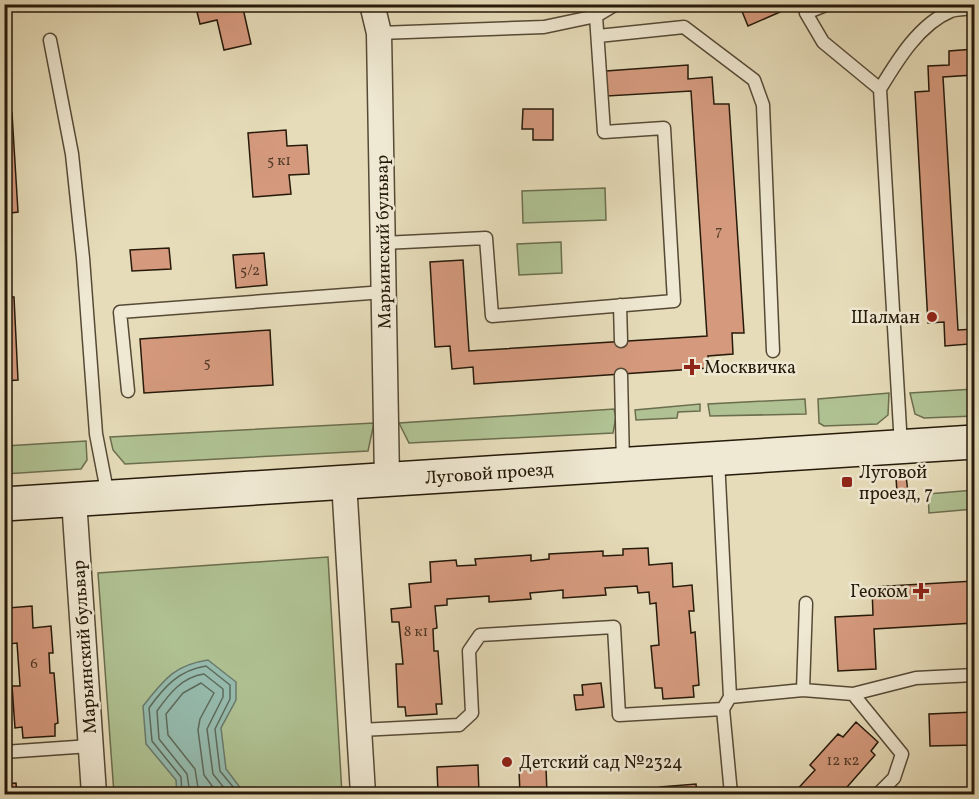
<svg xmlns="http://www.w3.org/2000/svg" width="979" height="799" font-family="Vollkorn,serif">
	<rect width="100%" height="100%" fill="#e6dcb9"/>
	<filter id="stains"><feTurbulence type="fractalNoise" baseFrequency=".00333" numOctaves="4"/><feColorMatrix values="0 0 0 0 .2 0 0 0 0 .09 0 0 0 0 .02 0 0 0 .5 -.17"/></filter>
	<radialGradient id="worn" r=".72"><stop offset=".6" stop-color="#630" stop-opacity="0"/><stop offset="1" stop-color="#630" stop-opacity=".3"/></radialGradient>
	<!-- green -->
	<path fill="#b0c293" stroke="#6b6e4e" stroke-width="1.5" d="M605,188L606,220L523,223L522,191Z
		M561,242L562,273L519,275L517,244Z
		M974,389V416L924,418L915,414L910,393Z
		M889,393L888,415L877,424L824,426L819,423L818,399Z
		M805,399L806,414L710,416L708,404Z
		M700,404V411L678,412L677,418L636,420L635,410Z
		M614,409L616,417L613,433L409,443L399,423Z
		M374,423L368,451L125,464L113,450L110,437Z
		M86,441L87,460L81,469L5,474V446Z
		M974,490V509L929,513L928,494Z
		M328,557L342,794H114L98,573Z"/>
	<!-- water -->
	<path fill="#96bcaf" stroke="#697b6d" stroke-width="1.5" d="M208,660L236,682V700L221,728L226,769L245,794H177L176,780L146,744L143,706C164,680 174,665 208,660Z"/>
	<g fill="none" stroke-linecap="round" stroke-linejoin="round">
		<!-- shore -->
		<path stroke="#5e6b5c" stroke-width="1.5" d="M182,794L181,777L152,741L149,708C164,687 179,670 206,666L230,685V699L215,729L220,771L239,794
			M190,794L187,774L159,739L157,711C169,694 182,677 204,674L223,689V697L207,729L213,774L229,794
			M199,794L195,769L168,735L166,714L183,693L201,683L214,693L200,719L198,730L204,775L218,794"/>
	</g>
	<!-- building -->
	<path fill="#d59a7e" stroke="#261a0a" stroke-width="1.5" d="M195,4H242L251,44L224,50L217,20L200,24Z
		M739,4H777L780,12L748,26Z
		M974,49V75L943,77L958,330L974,329V360H970L969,344L945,346L944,322L928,323L915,92L929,91L928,66L949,65V51Z
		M688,65V79L712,77L714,104H729L744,333H732L733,354L708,356L709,368L474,384L473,367L452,369L450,346L435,347L430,262L463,260L469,351L707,336L691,91L607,96L606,71Z
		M523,109H553V140H533V129H522Z
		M12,113L18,212L4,214V114Z
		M286,130L287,146L307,145L309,174L289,175L291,194L253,197L248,133Z
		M169,248L171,269L132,271L130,250Z
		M264,253L267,285L236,288L233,255Z
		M4,297H14L18,380L4,381Z
		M270,330L273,385L144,393L140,339Z
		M906,476L908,492L897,493L896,477Z
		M648,548L649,565L672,563L673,587L692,585L694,611H689L691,633L695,632L699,685L693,686L694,697L663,699L662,688H655L651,646L659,645L656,603L650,604L649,592L638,593L637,586L605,588L606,595L563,598V590L530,593L531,599L489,602V596L447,599V605L435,606L437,628L433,629L434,651H438L442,704H436L437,714L406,716L405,707H398L396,664H403L399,622H392L391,609L411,607L409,584L431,582L430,562L456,560L457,566L476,565L475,559L531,555V561L549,559V554L603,551V556L623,555V549Z
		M974,581V623L874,629L876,669L838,671L835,617L873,615L872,587Z
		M7,586L8,608L32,606L33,628L51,626L53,653H49L50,673H54L58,723L55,724V736L23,738L22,727L15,728L12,686H20L17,643L9,644L8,630H4V587Z
		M601,683L604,707L576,710L574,695H583L582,685Z
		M974,712V745L930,746L929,714Z
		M856,722L878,742L871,751L875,755L841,794H783L788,789L793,794L815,770L810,765L838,734L843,737Z
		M478,765L479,794H438L437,767Z
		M546,768L547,794H520L519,770Z
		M16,783L17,794H4V784Z
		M696,784L697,794H661L660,787Z"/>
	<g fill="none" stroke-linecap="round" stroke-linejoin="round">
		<defs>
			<path id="lane" d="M828,4L806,13L823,42L880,89
				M379,33L544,27L596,16L616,4
				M598,36L684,27L754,80L763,105L773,351
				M50,40L72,154L83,258L96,434L108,496
				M383,243L486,238L492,316L674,301L664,128L604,132L596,16
				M620,305L621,341
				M621,375L623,463
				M128,391L120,312L384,292
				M901,446L880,89C897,61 919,24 951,11C957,9 967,9 974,8
				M718,459L730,697L723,709L731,794
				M803,690L806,603
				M853,694L902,754L894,778L878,794
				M730,697L803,690L853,694L916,678L974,675
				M360,730L459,725L472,713L469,651L480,635L614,627L619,715L723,709
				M4,752L90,746"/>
			<path id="street" d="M372,4L379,33L387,480
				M344,482L363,794
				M74,500L94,794"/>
			<path id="secondary" d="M4,504L974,442"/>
		</defs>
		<!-- lane casing -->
		<use href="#lane" stroke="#564a36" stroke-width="15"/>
		<!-- street casing -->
		<use href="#street" stroke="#564a36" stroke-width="27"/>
		<!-- secondary casing -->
		<use href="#secondary" stroke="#261a0a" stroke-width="36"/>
		<!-- lane -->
		<use href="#lane" stroke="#efe8d2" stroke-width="12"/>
		<!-- street -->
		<use href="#street" stroke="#efe8d2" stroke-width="24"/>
		<!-- secondary -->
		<use href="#secondary" stroke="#efe8d2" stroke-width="33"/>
	</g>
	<!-- markers -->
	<g fill="#8f2418" stroke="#efe8d2" stroke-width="2">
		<circle cx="932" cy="317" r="6"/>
		<path d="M689 358h6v6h6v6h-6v6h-6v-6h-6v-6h6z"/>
		<rect x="841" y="476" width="12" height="12" rx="3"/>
		<path d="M918 582h6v6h6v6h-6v6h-6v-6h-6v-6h6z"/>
		<circle cx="507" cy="762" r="6"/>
	</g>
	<g text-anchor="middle" stroke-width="5" stroke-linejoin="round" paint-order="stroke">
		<!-- number labels -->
		<g font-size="15" fill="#523a27">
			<text x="279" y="165">5 к1</text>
			<text x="719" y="235">7</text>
			<text x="250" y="275">5/2</text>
			<text x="207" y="367">5</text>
			<text x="416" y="636">8 к1</text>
			<text x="34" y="668">6</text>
			<text x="843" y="765">12 к2</text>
		</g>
		<!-- street labels -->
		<g font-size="18" fill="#261a0a" stroke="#efe8d2">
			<text transform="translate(383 242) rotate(-91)" y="6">Марьинский бульвар</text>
			<text transform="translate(489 473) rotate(-4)" y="6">Луговой проезд</text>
			<text transform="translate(84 647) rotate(-94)" y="6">Марьинский бульвар</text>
		</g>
		<!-- poi labels -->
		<g font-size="18" fill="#261a0a" stroke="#efe8d2" text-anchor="start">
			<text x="920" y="323" text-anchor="end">Шалман</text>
			<text x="704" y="373">Москвичка</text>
			<text x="859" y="478">Луговой<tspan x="859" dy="21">проезд, 7</tspan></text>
			<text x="908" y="597" text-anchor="end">Геоком</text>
			<text x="519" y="768">Детский сад №2324</text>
		</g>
	</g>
	<!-- margin -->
	<rect width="979" height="799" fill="none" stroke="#e6dcb9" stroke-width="24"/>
	<rect x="6" y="6" width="967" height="787" fill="none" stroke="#261a0a" stroke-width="3"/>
	<rect x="12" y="12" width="955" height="775" fill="none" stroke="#261a0a" stroke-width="1.5"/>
	<rect width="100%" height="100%" filter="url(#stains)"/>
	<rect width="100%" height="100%" fill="url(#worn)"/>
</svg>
